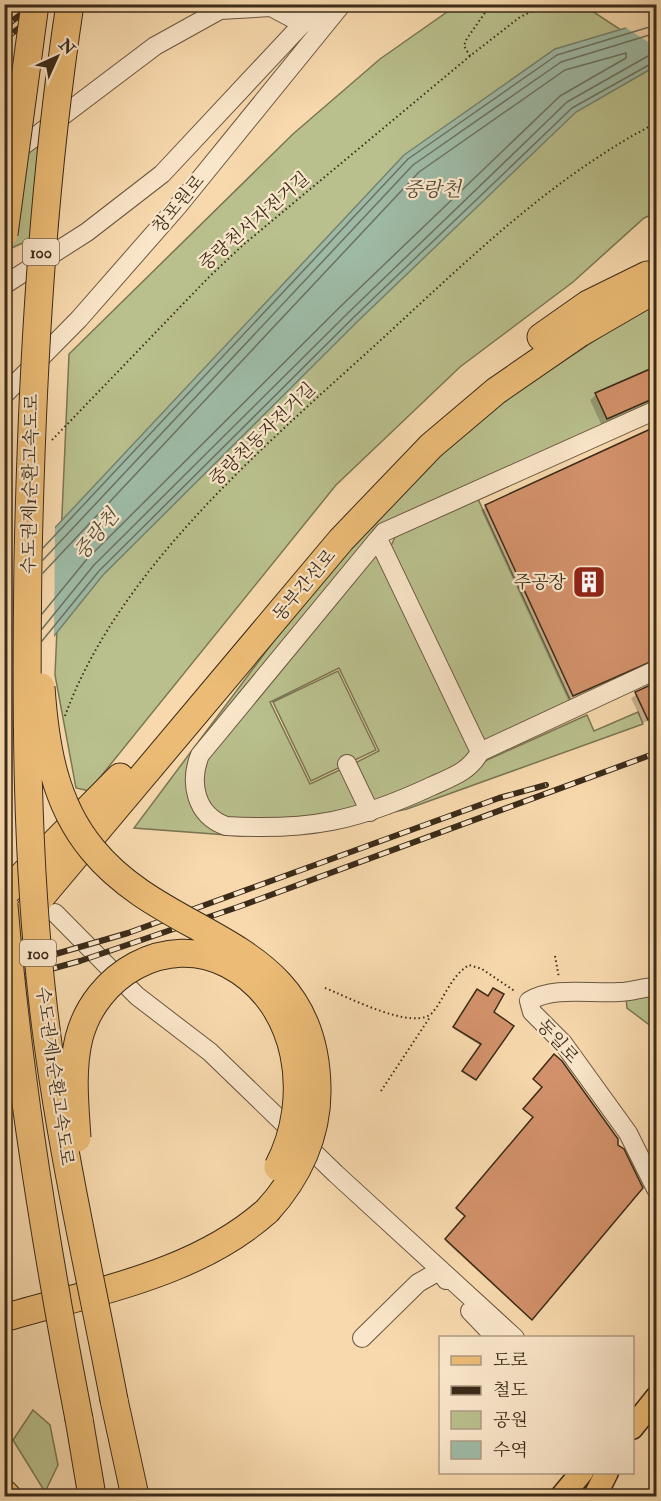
<svg xmlns="http://www.w3.org/2000/svg" width="661" height="1501" font-family="'IM FELL Double Pica','Noto Serif KR',serif">
	<rect width="100%" height="100%" fill="#f7d9ad"/>
	<filter id="stains"><feTurbulence type="fractalNoise" baseFrequency=".00333" numOctaves="4"/><feColorMatrix values="0 0 0 0 .2 0 0 0 0 .09 0 0 0 0 .02 0 0 0 .5 -.17"/></filter>
	<radialGradient id="worn" r=".72"><stop offset=".6" stop-color="#630" stop-opacity="0"/><stop offset="1" stop-color="#630" stop-opacity=".3"/></radialGradient>
	<!-- green -->
	<path fill="#b9c08d" stroke="#7a7653" stroke-width="1.5" d="M457,5H583L656,53V213L644,218L573,282L460,367L336,485L89,791L76,788L55,675L69,354L293,134L380,59Z
		M63,133L58,227L5,251V143Z
		M656,305V401L387,522L198,754L206,816L308,831L241,836L134,828L306,598L349,548L439,456L504,400L627,319Z
		M478,499L572,704L489,742L482,740L391,546L395,537Z
		M378,545L477,752L473,761L372,808L351,765L379,751L339,668L270,702L310,784L346,767L367,810L262,826L210,813L197,770Z
		M338,671L376,750L311,781L273,702Z
		M638,712L643,724L407,809L352,821L587,715L594,731Z
		M656,993V1030L627,1008L626,997Z
		M33,1410L50,1425L58,1465L45,1492L13,1440Z"/>
	<!-- water -->
	<path fill="#9ebaa6" stroke="#76816e" stroke-width="1.5" d="M656,19V66L576,112L358,321L103,575L5,697V581L404,155L555,49Z"/>
	<!-- pier -->
	<path fill="#f7d9ad" d="M656,16V47L623,26Z
		M55,523L54,641L4,700V577Z"/>
	<!-- shadow -->
	<path fill="#0003" d="M656,368V399L601,424L590,400L596,395Z
		M656,428V665L646,664L568,700L481,510Z
		M656,683V717L643,723L631,698Z
		M477,991L492,1012L512,1027L474,1080L463,1072L481,1046L454,1029Z
		M554,1056L617,1146L641,1188L531,1320L445,1241L465,1217L456,1210L533,1118L524,1111L543,1088L534,1081Z"/>
	<g fill="none" stroke-linecap="round" stroke-linejoin="round">
		<!-- shore -->
		<path stroke="#6c7260" stroke-width="1.5" d="M43,548L408,159L557,55L656,25
			M43,560L413,165L561,62L656,33
			M42,614L87,559L342,305L560,96L626,58V53L565,70L419,172L43,573
			M42,629L94,565L349,312L567,102L648,56L656,54
			M42,641L99,571L354,317L572,108L656,61"/>
	</g>
	<!-- building -->
	<path fill="#d2916a" stroke="#3b2b19" stroke-width="1.5" d="M657,366V397L607,419L595,393Z
		M657,426V659L573,696L485,505Z
		M657,682V716L648,720L635,692Z
		M493,988L504,994L494,1012L514,1026L476,1080L462,1071L481,1044L453,1027L477,989L488,996Z
		M554,1054L562,1061L618,1139V1145L624,1149L643,1188L532,1320L445,1239L465,1216L456,1208L533,1117L523,1109L542,1087L533,1079Z"/>
	<g fill="none" stroke-linecap="round" stroke-linejoin="round">
		<defs>
			<path id="minor" d="M12,154L155,46L220,10L271,7L303,24
				M4,285L87,232L162,174L321,4
				M4,395L79,319L178,206L342,4
				M656,410L384,532L378,539L480,752L656,670
				M378,539L200,755C189,782 195,815 226,826C309,831 357,821 432,786C452,777 470,771 480,752
				M347,764L370,812
				M55,913L137,996L210,1052L336,1174L515,1338
				M656,987C643,987 632,992 619,992C590,994 555,986 529,1001L532,1012L563,1043L628,1133L656,1189
				M470,1311L496,1338
				M362,1338L418,1283L441,1270L446,1280"/>
			<path id="major" d="M632,1428L656,1398
				M562,1496L582,1472
				M595,1496L607,1472"/>
			<path id="highway" d="M541,337L588,304L647,275
				M4,894L120,777
				M4,941L341,540L431,446L496,391L580,333L656,289
				M4,1318C95,1291 195,1275 267,1211
				M114,1400L135,1496
				M79,1419L92,1496
				M4,1493L7,1496"/>
		</defs>
		<!-- minor casing -->
		<use href="#minor" stroke="#6a563e" stroke-width="20"/>
		<!-- major casing -->
		<use href="#major" stroke="#3b2b19" stroke-width="25"/>
		<!-- highway casing -->
		<use href="#highway" stroke="#3b2b19" stroke-width="29"/>
		<!-- path -->
		<path stroke="#3b2b19" stroke-width="2" stroke-dasharray="1.5 3" stroke-linecap="butt" d="M470,56L464,46L466,40L491,4
			M52,440L209,277L243,245L470,56L520,17L548,4
			M4,489L11,483
			M65,716C119,567 269,442 383,338C469,259 552,177 656,123
			M4,862L10,855
			M555,956L559,978
			M325,988C346,996 416,1033 433,1012C445,997 451,976 469,965L482,969L516,992
			M381,1091L430,1017"/>
		<!-- minor -->
		<use href="#minor" stroke="#fae6ca" stroke-width="18"/>
		<!-- major -->
		<use href="#major" stroke="#ecbc76" stroke-width="22"/>
		<!-- highway -->
		<use href="#highway" stroke="#ecbc76" stroke-width="27"/>
		<defs>
			<path id="rail" d="M4,27L35,4
				M4,39L53,4
				M4,969L128,933L499,798L546,785
				M4,982L80,961L238,907L656,753"/>
		</defs>
		<!-- rail casing -->
		<use href="#rail" stroke="#3b2b19" stroke-width="6"/>
		<!-- rail -->
		<use href="#rail" stroke="#fae6ca" stroke-width="4" stroke-dasharray="11" stroke-linecap="butt"/>
		<defs>
			<path id="highway-bridge" d="M70,4C42,189 32,374 28,560C26,709 26,856 43,1004C58,1137 89,1269 114,1400
				M4,234L35,4
				M41,687C45,745 54,803 92,849C169,944 315,935 317,1088C318,1135 298,1177 267,1211
				M4,905C18,1078 46,1249 79,1419
				M77,1138C75,1106 71,1070 79,1038C95,975 166,932 228,964C301,1002 314,1099 278,1167"/>
		</defs>
		<!-- highway-bridge casing -->
		<use href="#highway-bridge" stroke="#3b2b19" stroke-width="29" stroke-linecap="butt"/>
		<!-- highway-bridge -->
		<use href="#highway-bridge" stroke="#ecbc76" stroke-width="27"/>
	</g>
	<!-- icons -->
	<defs>
		<symbol id="building-square" viewBox="-11 -11 22 22"><rect x="-9" y="-9" width="18" height="18" rx="4" fill="#8f2418" stroke="#fae6ca"/><path d="M-4-6H4V6H1V3H-1V6H-4ZM-2.5-4.3h1.7v1.8h-1.7ZM.8-4.3h1.7v1.8H.8ZM-2.5-1h1.7V.8h-1.7ZM.8-1h1.7V.8H.8Z" fill="#fff"/></symbol>
	</defs>
	<g fill-rule="evenodd">
		<use href="#building-square" x="570" y="563" width="38" height="38"/>
	</g>
	<g text-anchor="middle" stroke-width="4.5" stroke-linejoin="round" paint-order="stroke">
		<!-- shield labels -->
		<g fill="#fae6ca" stroke="#74634e" stroke-width="1.5">
			<rect x="23" y="239" width="36" height="26" rx="4.5"/>
			<rect x="20" y="940" width="36" height="26" rx="4.5"/>
		</g>
		<g font-size="16" font-weight="bold" fill="#3b2b19">
			<text x="41" y="258">100</text>
			<text x="38" y="959">100</text>
		</g>
		<!-- street labels -->
		<g font-size="18" fill="#3b2b19" stroke="#fae6ca">
			<text transform="translate(178 204) rotate(-50)" y="6">창포원로</text>
			<text transform="translate(254 221) rotate(-41)" y="6">중랑천서자전거길</text>
			<text transform="translate(262 434) rotate(-44)" y="6">중랑천동자전거길</text>
			<text transform="translate(30 484) rotate(-89)" y="6">수도권제1순환고속도로</text>
			<text transform="translate(304 585) rotate(-50)" y="6">동부간선로</text>
			<text transform="translate(558 1041) rotate(48)" y="6">동일로</text>
			<text transform="translate(55 1076) rotate(82)" y="6">수도권제1순환고속도로</text>
		</g>
		<!-- poi labels -->
		<g font-size="18" fill="#3b2b19" stroke="#fae6ca" text-anchor="end">
			<text x="566" y="588">주공장</text>
		</g>
		<!-- water labels -->
		<g font-size="20" font-style="italic" fill="#544f3c" stroke="#fae6ca">
			<text x="432" y="196">중랑천</text>
			<text transform="translate(96 534) rotate(-51)" y="7">중랑천</text>
		</g>
	</g>
	<!-- margin -->
	<rect width="661" height="1501" fill="none" stroke="#f7d9ad" stroke-width="24"/>
	<rect x="6" y="6" width="649" height="1489" fill="none" stroke="#3b2b19" stroke-width="3"/>
	<rect x="12" y="12" width="637" height="1477" fill="none" stroke="#3b2b19" stroke-width="1.5"/>
	<!-- legend -->
	<rect x="439" y="1336" width="195" height="138" fill="#fae6ca" stroke="#ae9b83" stroke-width="1.5"/>
	<rect x="451" y="1356" width="30" height="9" fill="#ecbc76" stroke="#ae9b83" stroke-width="1.5"/>
	<text x="493" y="1366" font-size="18" fill="#3b2b19">도로</text>
	<rect x="451" y="1386" width="30" height="9" fill="#3b2b19" stroke="#ae9b83" stroke-width="1.5"/>
	<text x="493" y="1396" font-size="18" fill="#3b2b19">철도</text>
	<rect x="451" y="1411" width="30" height="18" fill="#b9c08d" stroke="#ae9b83" stroke-width="1.5"/>
	<text x="493" y="1426" font-size="18" fill="#3b2b19">공원</text>
	<rect x="451" y="1441" width="30" height="18" fill="#9ebaa6" stroke="#ae9b83" stroke-width="1.5"/>
	<text x="493" y="1456" font-size="18" fill="#3b2b19">수역</text>
	<!-- north arrow -->
	<g transform="translate(57 57) rotate(45)" stroke="#fae6ca" stroke-width="4.5" paint-order="stroke">
	<path d="M0-4.5L10 22L0 15L-10 22Z" fill="#3b2b19"/>
	<text y="-9" font-size="16" font-weight="bold" text-anchor="middle" fill="#3b2b19">N</text>
	</g>
	<rect width="100%" height="100%" filter="url(#stains)"/>
	<rect width="100%" height="100%" fill="url(#worn)"/>
</svg>
